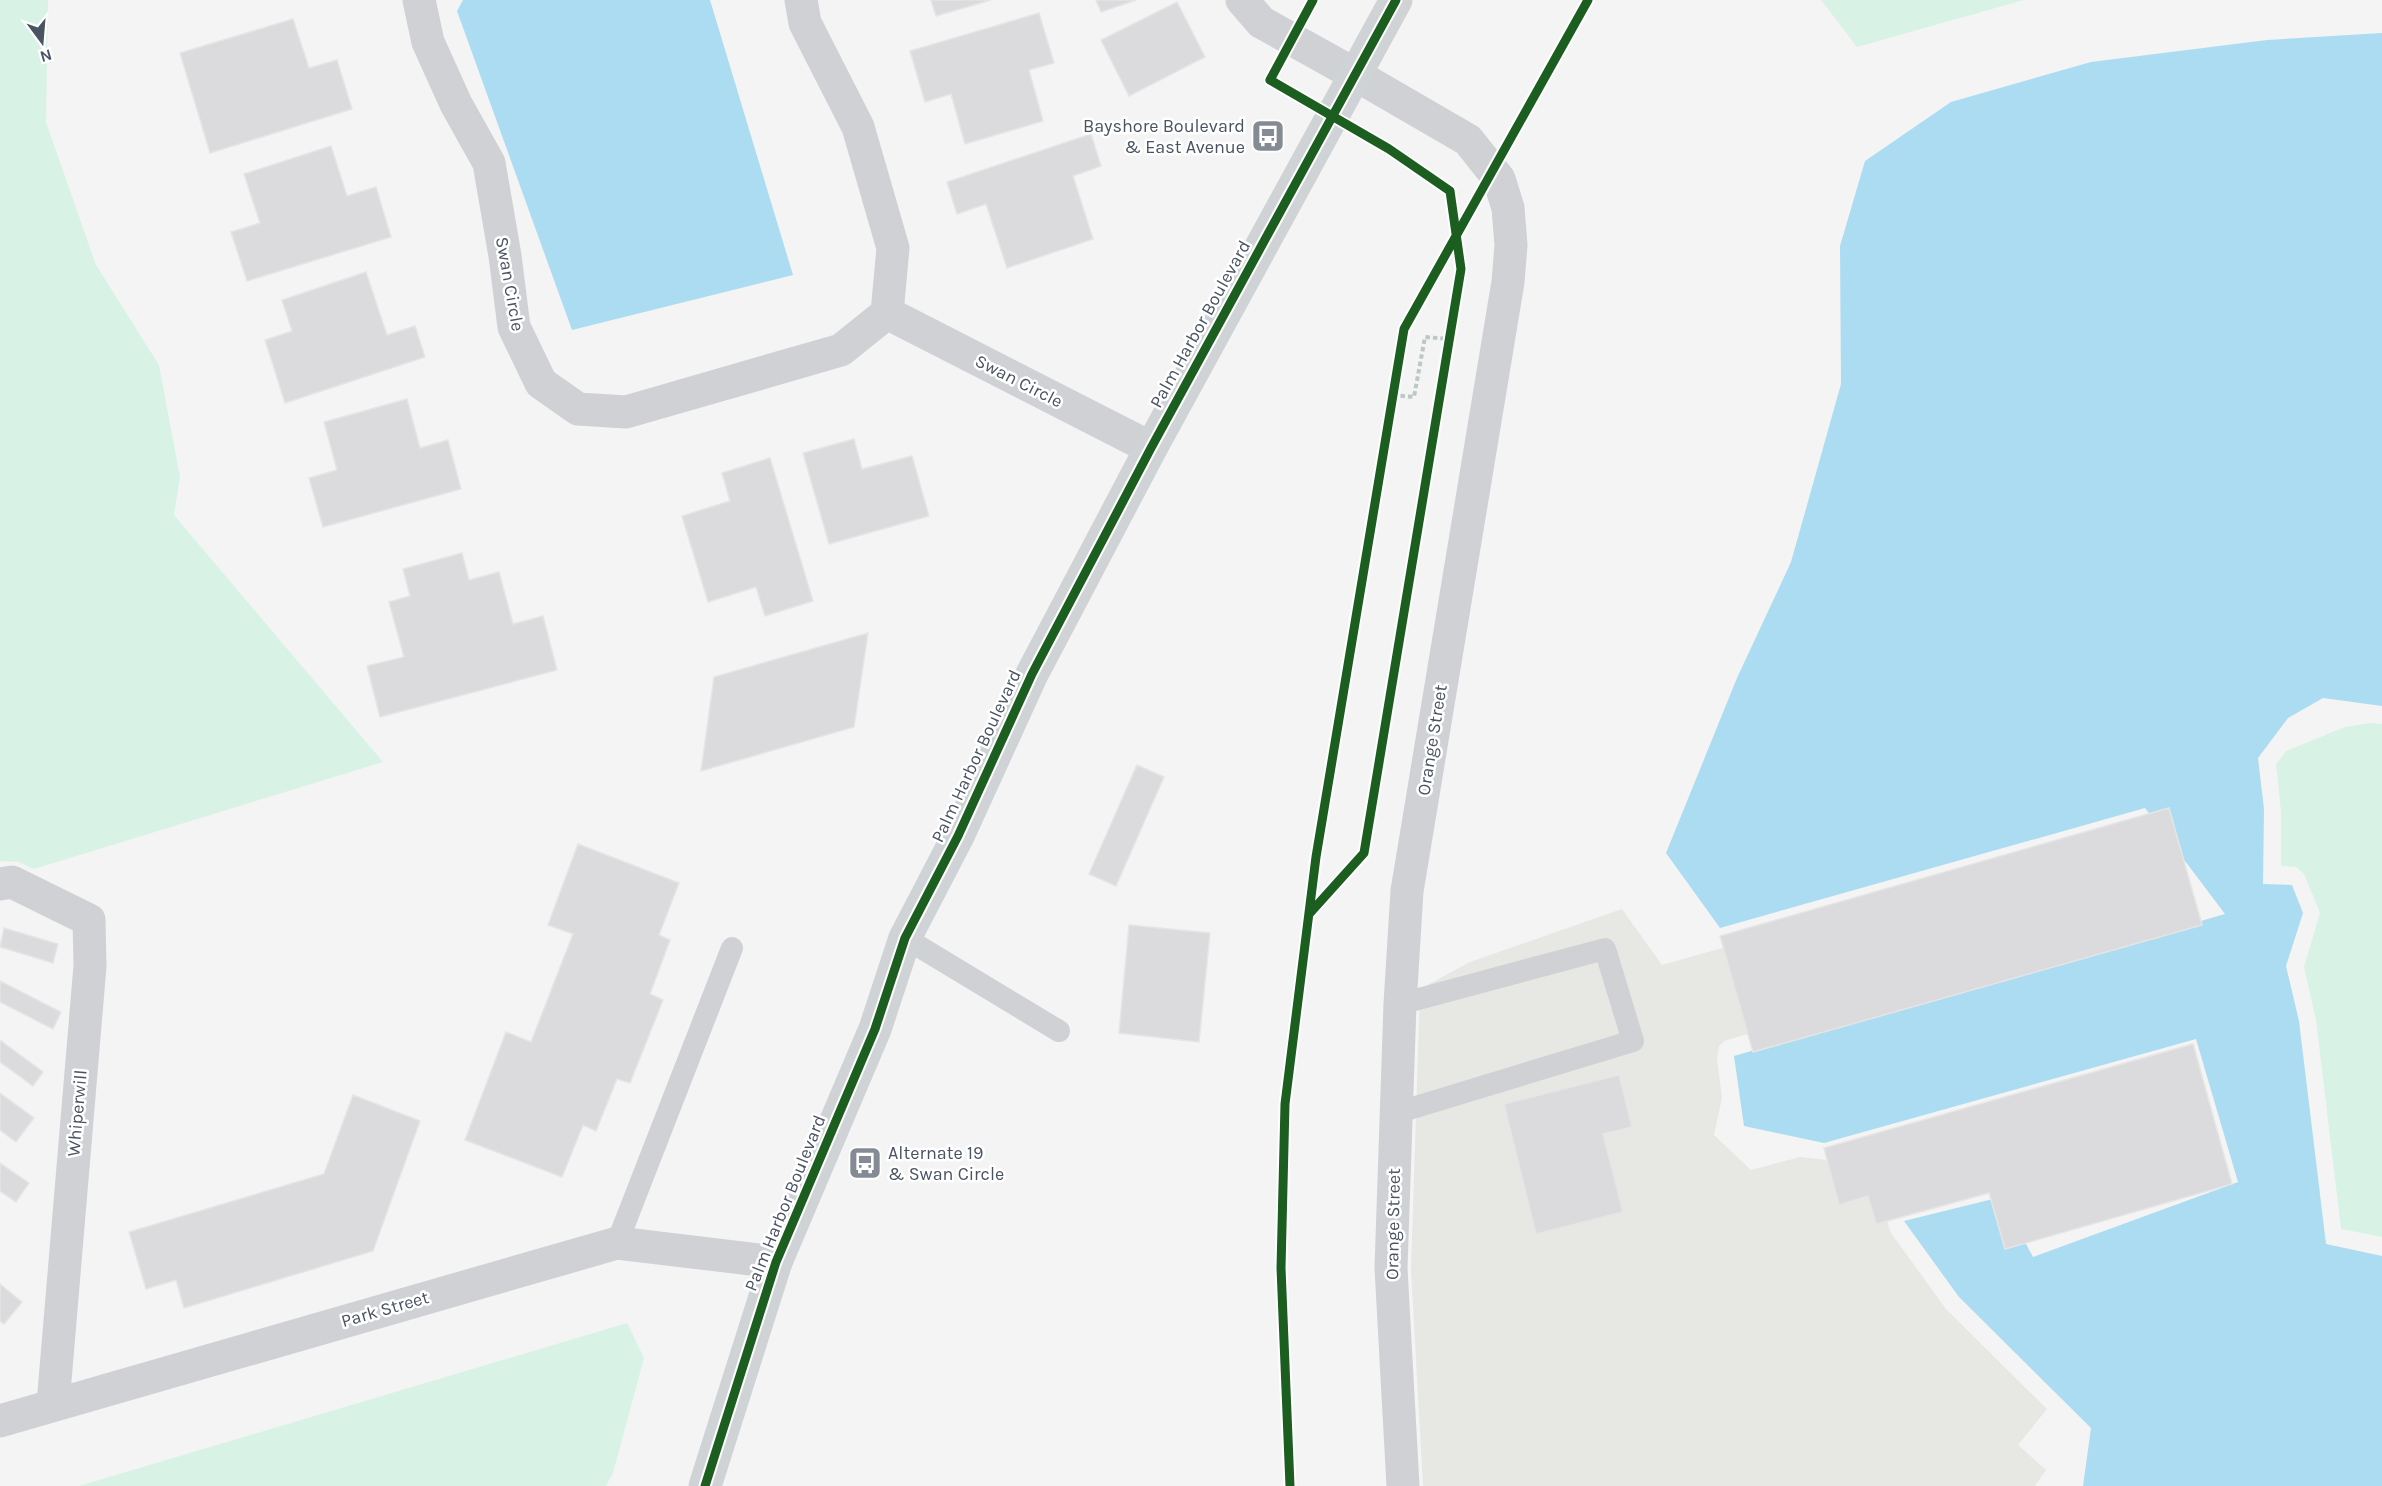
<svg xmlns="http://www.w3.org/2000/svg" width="2382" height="1486" font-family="Karla,sans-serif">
	<rect width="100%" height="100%" fill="#f4f4f4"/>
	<!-- commercial -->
	<path fill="#e7e8e3" d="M2140,829L2175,909L1724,1041L1719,1046L1717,1059L1722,1098L1714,1135L1751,1170L1800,1157L2007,1180L1887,1221L1891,1233L1946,1309L2047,1409L2018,1445L2046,1470L2035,1486H1423L1411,1270L1420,989L1470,962L1622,909L1662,965Z"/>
	<!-- green -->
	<path fill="#d8f3e5" d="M0,0H48L46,122L96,265L159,365L180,477L174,515L383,762L34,869L19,862L0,861Z
		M1821,0H2024L1857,47Z
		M2370,723L2382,724V1237L2341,1229L2316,1020L2304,967L2320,913L2304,874L2296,867L2281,866V811L2276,764L2286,751L2345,727Z
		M627,1323L644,1358L613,1473L606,1486H79Z"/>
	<!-- water -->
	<path fill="#abdcf2" d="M463,0H710L793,275L572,330L457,11Z
		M2382,33V706L2323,698L2288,718L2258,758L2264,809L2263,884L2292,885L2303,913L2286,966L2299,1021L2326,1244L2382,1256V1486H2083L2091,1428L1959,1297L1904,1221L2001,1197L2033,1257L2238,1182L2196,1039L1824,1143L1744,1126L1734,1056L2225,914L2145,808L1720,928L1666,853L1737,678L1791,562L1841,384L1840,246L1865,161L1951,102L2091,62L2267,40Z"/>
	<!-- building -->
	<path fill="#dbdbde" stroke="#e5e5e6" stroke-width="1.5" d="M931,0H991L936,16Z
		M1096,0H1136L1101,12Z
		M1177,2L1205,57L1129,96L1101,40Z
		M1039,13L1054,63L1029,70L1043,121L965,144L951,94L925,102L910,51Z
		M293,19L309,68L337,60L352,109L210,153L180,53Z
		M1091,134L1101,166L1073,176L1093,239L1007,268L986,204L957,214L947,182Z
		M331,146L347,196L376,187L391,237L247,281L231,232L260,223L244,174Z
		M366,272L387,335L415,326L425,357L285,403L265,340L292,331L282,300Z
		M407,399L420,448L448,440L461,489L323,527L309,478L337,470L324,422Z
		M854,439L862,469L912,456L929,516L829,544L803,453Z
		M770,458L813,601L765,616L756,587L708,602L682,516L730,501L722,473Z
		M462,553L469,580L499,572L513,624L543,616L557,670L380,717L367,666L404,657L389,602L410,596L403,569Z
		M868,633L854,727L701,771L714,677Z
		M1137,765L1164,777L1116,886L1089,874Z
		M2169,808L2202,925L1753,1052L1720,936Z
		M578,844L679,883L659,935L670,940L650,994L663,1000L630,1083L617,1079L596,1131L583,1125L562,1177L465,1140L506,1032L531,1042L573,934L548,925Z
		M1129,925L1210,933L1199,1042L1119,1033Z
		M4,928L58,944L53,963L0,947Z
		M0,981L61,1012L53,1029L0,1002Z
		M0,1040L43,1072L33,1086L0,1062Z
		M2193,1044L2232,1184L2005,1249L1989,1193L1876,1224L1868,1196L1839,1205L1824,1148Z
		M1619,1075L1632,1127L1603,1134L1623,1212L1536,1234L1504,1104Z
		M0,1093L34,1118L16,1142L0,1130Z
		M353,1095L420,1121L373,1251L184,1308L176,1280L146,1289L129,1232L324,1174Z
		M0,1163L29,1183L16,1202L0,1191Z
		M0,1284L22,1302L4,1324L0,1321Z"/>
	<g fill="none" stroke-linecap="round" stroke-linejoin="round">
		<!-- path -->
		<path stroke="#bcc8c5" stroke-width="4" stroke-dasharray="4.5 3" stroke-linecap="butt" d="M1393,395L1414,397L1425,337L1450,339"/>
		<!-- service -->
		<path stroke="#cfd1d4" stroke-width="22" d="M905,938L1059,1031
			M1396,1113L1633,1041L1605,949L1400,1004
			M617,1243L732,948"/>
		<!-- minor -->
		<path stroke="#cfd1d4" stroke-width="33" d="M419,0L428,42L456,104L489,163L505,256L514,327L541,383L578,409L626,412L841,350L887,313L893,248L858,127L805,23L801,0
			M1242,0L1261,22L1356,75
			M887,313L1151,448
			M0,884L12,882L89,920L90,966L53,1404
			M0,1421L617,1243L776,1262"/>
		<!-- tertiary -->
		<path stroke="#cfd1d4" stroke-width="33" d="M1356,75L1468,140L1499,179L1508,208L1511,245L1508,282L1407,891L1400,1004L1391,1268L1403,1486"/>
		<!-- secondary -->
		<path stroke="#d0d3d6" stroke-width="33" d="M705,1486L776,1262L875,1029L905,938L958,836L1032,674L1151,448L1396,0"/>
		<defs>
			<path id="cycleway" d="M1310,913L1364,853L1461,269L1450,191L1389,149L1270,80L1313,0
				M705,1486L776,1262L875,1029L905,938L958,836L1032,674L1151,448L1396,0
				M1290,1486L1281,1268L1285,1104L1316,857L1404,329L1588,0"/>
		</defs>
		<!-- cycleway casing -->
		<use href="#cycleway" stroke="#fff" stroke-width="13"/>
		<!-- cycleway -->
		<use href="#cycleway" stroke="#1b5e20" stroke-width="9"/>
	</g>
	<!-- icons -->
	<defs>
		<symbol id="bus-square" viewBox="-11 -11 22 22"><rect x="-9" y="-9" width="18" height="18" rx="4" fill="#858b95" stroke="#fff"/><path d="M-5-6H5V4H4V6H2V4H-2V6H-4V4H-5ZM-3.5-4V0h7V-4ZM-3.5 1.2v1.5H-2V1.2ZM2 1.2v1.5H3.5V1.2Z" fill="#fff"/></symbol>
	</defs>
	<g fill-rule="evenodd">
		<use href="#bus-square" x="1249" y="117" width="38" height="38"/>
		<use href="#bus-square" x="846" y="1144" width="38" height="38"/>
	</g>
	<g text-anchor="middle" stroke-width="5" stroke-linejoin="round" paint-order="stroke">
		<!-- poi labels -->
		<g font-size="18" fill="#495362" stroke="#fff" text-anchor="end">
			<text x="1245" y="132">Bayshore Boulevard<tspan x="1245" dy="21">&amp; East Avenue</tspan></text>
			<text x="888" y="1159" text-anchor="start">Alternate 19<tspan x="888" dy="21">&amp; Swan Circle</tspan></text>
		</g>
		<!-- street labels -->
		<g font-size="18" fill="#495362" stroke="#fff">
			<text transform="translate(510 284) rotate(80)" y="6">Swan Circle</text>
			<text transform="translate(1200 324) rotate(-61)" y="6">Palm Harbor Boulevard</text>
			<text transform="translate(1019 381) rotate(27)" y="6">Swan Circle</text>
			<text transform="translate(1432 740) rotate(-81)" y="6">Orange Street</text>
			<text transform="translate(976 756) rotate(-65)" y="6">Palm Harbor Boulevard</text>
			<text transform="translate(77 1113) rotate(-85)" y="6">Whiperwill</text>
			<text transform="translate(785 1203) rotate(-68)" y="6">Palm Harbor Boulevard</text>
			<text transform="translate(1393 1224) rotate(-89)" y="6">Orange Street</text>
			<text transform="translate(385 1309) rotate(-16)" y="6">Park Street</text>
		</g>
	</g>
	<!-- north arrow -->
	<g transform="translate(42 42) rotate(164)" stroke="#ffffff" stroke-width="4.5" paint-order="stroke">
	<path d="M0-4.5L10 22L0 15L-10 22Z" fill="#495362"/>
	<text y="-9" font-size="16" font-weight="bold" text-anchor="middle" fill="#495362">N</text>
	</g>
</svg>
